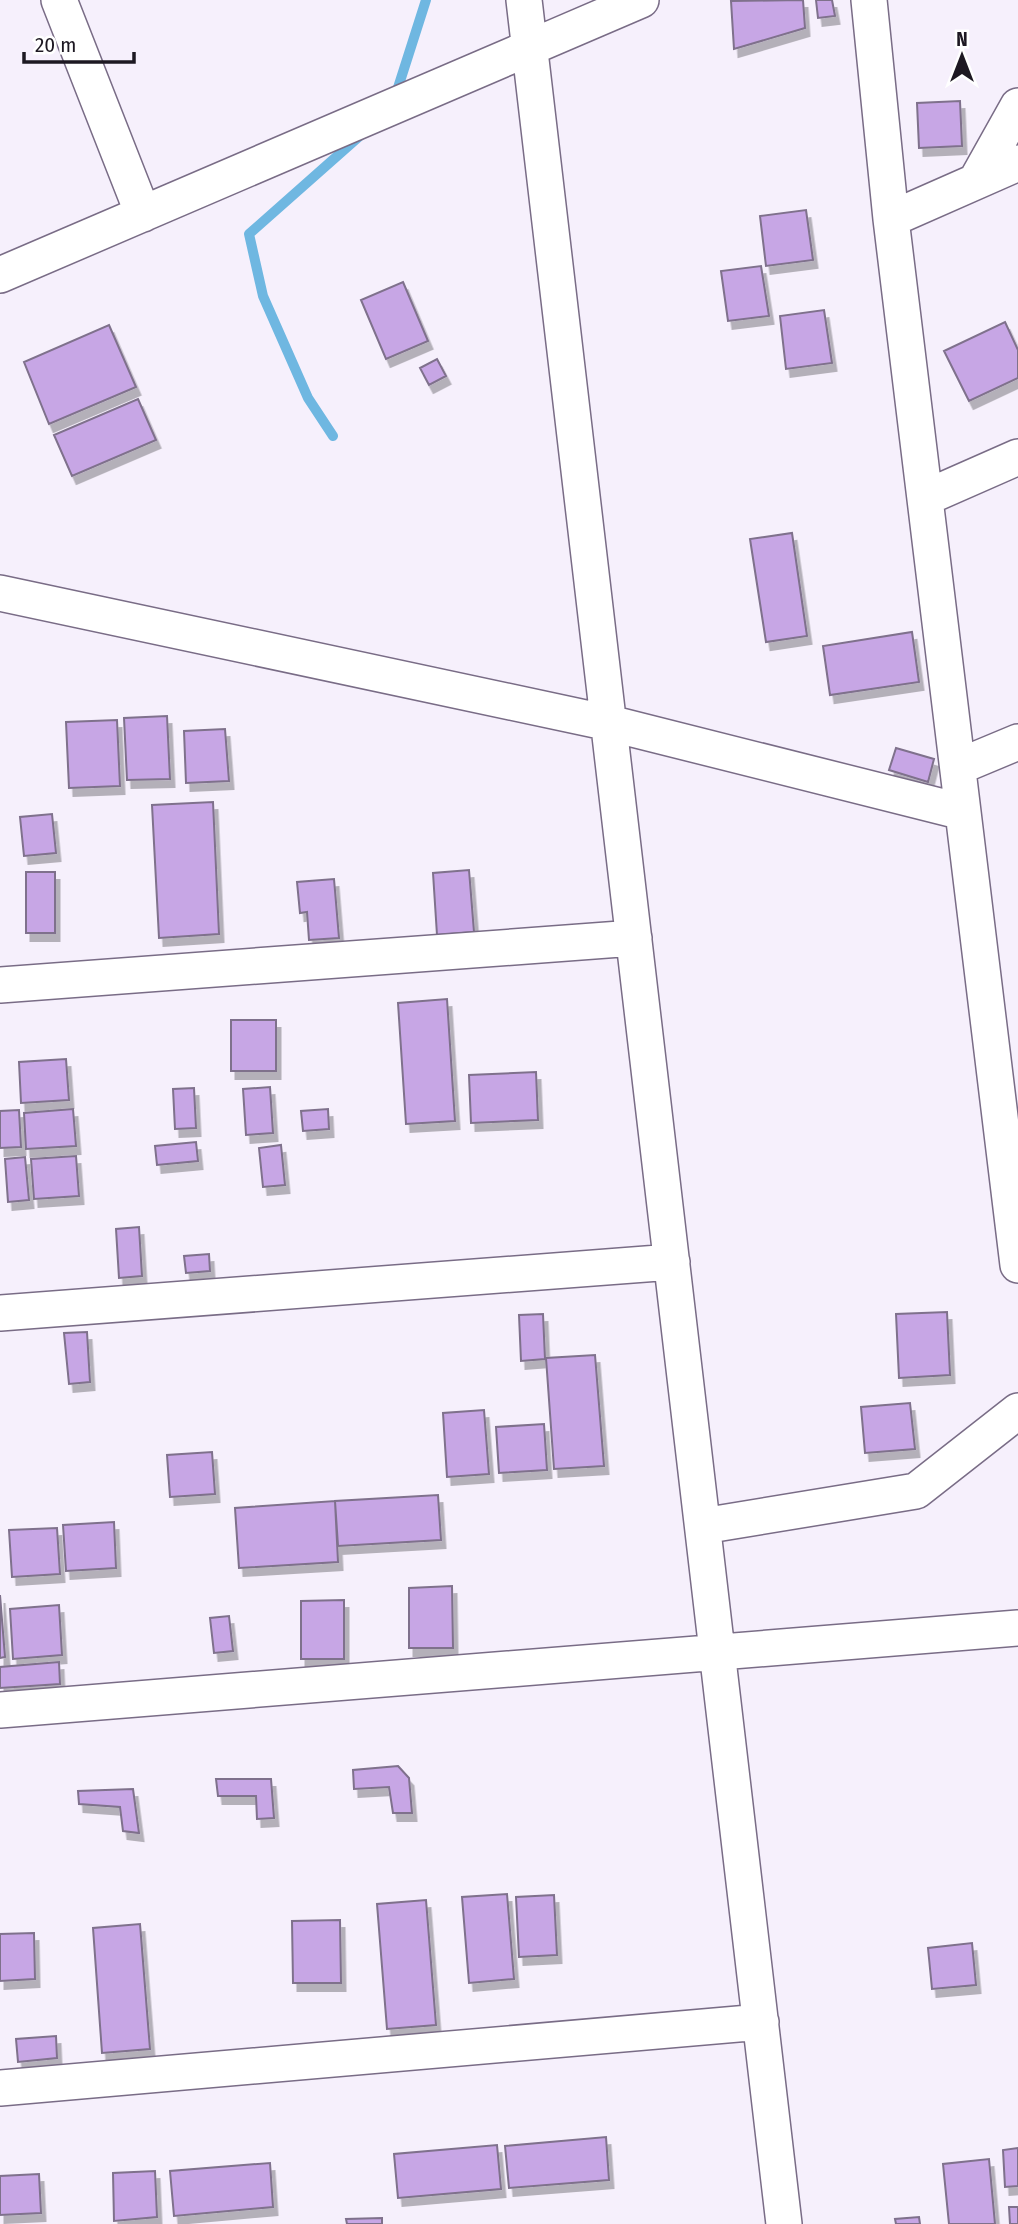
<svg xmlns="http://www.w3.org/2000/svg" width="1018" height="2224" font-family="'Fira Sans Condensed',sans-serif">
	<defs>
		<filter id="shadow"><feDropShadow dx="4.5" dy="8" stdDeviation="0" flood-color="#0004"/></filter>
	</defs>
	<rect width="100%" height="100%" fill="#f6f0fc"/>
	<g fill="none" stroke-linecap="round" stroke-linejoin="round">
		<!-- stream -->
		<path stroke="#6fb7e1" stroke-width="10" d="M395,97L426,0
			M333,436L308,398L263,296L249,234L362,134"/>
	</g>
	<!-- building -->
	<path fill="#c7a6e5" stroke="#7f718c" stroke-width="2" filter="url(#shadow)" d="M803,0L805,28L734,49L731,1Z
		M816,0H832L835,16L818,18Z
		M960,101L962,146L919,148L917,103Z
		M806,210L813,260L766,266L760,216Z
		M761,266L769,316L728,321L721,271Z
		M403,282L428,341L386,359L361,300Z
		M824,310L832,363L786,369L780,316Z
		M1005,322L1018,350V378L969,401L944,351Z
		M109,325L136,387L49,424L24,362Z
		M437,359L446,376L429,385L420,368Z
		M138,399L156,440L72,476L54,435Z
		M792,533L807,636L766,642L750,539Z
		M912,632L919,682L830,695L823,646Z
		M167,716L170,779L127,780L124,718Z
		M117,720L120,786L69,788L66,722Z
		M225,729L229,781L186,783L184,731Z
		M896,748L934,759L928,782L889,770Z
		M213,802L219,934L159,938L152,805Z
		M52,814L56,853L24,856L20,817Z
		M469,870L474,932L437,935L433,873Z
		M26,872H55V933H26Z
		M334,879L339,938L309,940L307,912L300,913L297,882Z
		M447,999L455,1121L406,1124L398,1003Z
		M231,1020H276V1071H231Z
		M66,1059L69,1100L21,1103L19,1062Z
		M536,1072L538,1120L471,1123L469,1075Z
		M270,1087L273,1133L246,1135L243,1089Z
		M194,1088L196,1128L175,1129L173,1089Z
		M73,1109L76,1146L26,1149L24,1113Z
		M328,1109L329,1129L303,1131L301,1111Z
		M19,1110L21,1147L0,1148V1111Z
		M196,1142L198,1161L157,1165L155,1146Z
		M281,1145L285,1185L263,1187L259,1148Z
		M76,1156L79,1196L34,1199L31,1159Z
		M25,1157L29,1200L8,1202L5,1159Z
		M139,1227L142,1276L119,1278L116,1229Z
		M209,1254L210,1271L186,1273L184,1256Z
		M947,1312L950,1375L899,1378L896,1314Z
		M543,1314L545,1359L521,1361L519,1315Z
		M87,1332L90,1382L69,1384L64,1333Z
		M595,1355L604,1466L554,1469L546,1358Z
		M910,1403L915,1449L865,1453L861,1407Z
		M484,1410L489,1474L447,1477L443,1413Z
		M544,1424L547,1470L499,1473L496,1427Z
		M212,1452L215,1494L170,1497L167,1455Z
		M438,1495L441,1540L338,1546L335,1501Z
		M335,1501L338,1562L239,1568L235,1508Z
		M114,1522L116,1568L66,1571L63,1525Z
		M57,1528L60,1574L12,1577L9,1530Z
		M452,1586L453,1648H409V1588Z
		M0,1595L5,1657L0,1658Z
		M344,1600V1659H301V1601Z
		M59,1605L62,1655L13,1659L10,1609Z
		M229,1616L233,1651L214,1653L210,1618Z
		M59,1662L60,1684L0,1688V1667Z
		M398,1766L409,1778L412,1813H393L389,1787L354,1789L353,1770Z
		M216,1779H271L274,1818L257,1819L256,1796H218Z
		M133,1789L139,1833L123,1831L120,1807L79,1804L78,1791Z
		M507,1894L514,1979L469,1983L462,1897Z
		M554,1895L557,1955L519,1957L516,1897Z
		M426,1900L436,2025L387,2029L377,1904Z
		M340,1920L341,1983H293L292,1921Z
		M140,1924L150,2049L102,2053L93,1928Z
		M34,1933L35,1979L0,1981V1934Z
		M972,1943L976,1985L932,1989L928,1948Z
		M56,2036L57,2058L18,2062L16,2039Z
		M606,2137L609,2180L509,2188L505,2146Z
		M497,2145L501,2189L398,2198L394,2154Z
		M1018,2148V2186L1005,2187L1003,2150Z
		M989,2159L995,2224H949L943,2164Z
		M270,2163L273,2207L174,2216L170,2171Z
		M155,2171L157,2217L114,2221L113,2173Z
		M39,2174L41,2213L0,2215V2176Z
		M1009,2207H1018V2224H1010Z
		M919,2217L920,2224H896L895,2219Z
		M382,2218V2224H347L346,2219Z"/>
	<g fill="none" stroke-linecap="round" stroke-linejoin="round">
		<defs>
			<path id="minor" d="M59,0L143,214
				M524,0L784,2224
				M869,0L891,219L1018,1265
				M976,181L1018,106
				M891,219L1018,163
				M0,275L641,0
				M925,498L1018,457
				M0,593L609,723L963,812
				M958,767L1018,742
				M0,985L634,938
				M0,1313L672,1262
				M703,1526L916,1491L1018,1411
				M0,1710L1018,1628
				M0,2088L761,2022"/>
		</defs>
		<!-- minor casing -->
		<use href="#minor" stroke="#796c86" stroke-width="38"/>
		<!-- minor -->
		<use href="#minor" stroke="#fff" stroke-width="35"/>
	</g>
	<!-- north arrow -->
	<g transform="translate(962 56)" stroke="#ffffff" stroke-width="5" paint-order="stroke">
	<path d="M0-5L12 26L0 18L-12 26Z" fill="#1d1822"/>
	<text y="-10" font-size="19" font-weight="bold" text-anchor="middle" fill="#1d1822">N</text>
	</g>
	<!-- scale -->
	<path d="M24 52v10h110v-10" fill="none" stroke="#1d1822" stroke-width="3.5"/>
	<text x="35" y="52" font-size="21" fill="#1d1822" stroke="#ffffff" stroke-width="5" paint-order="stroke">20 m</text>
</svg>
